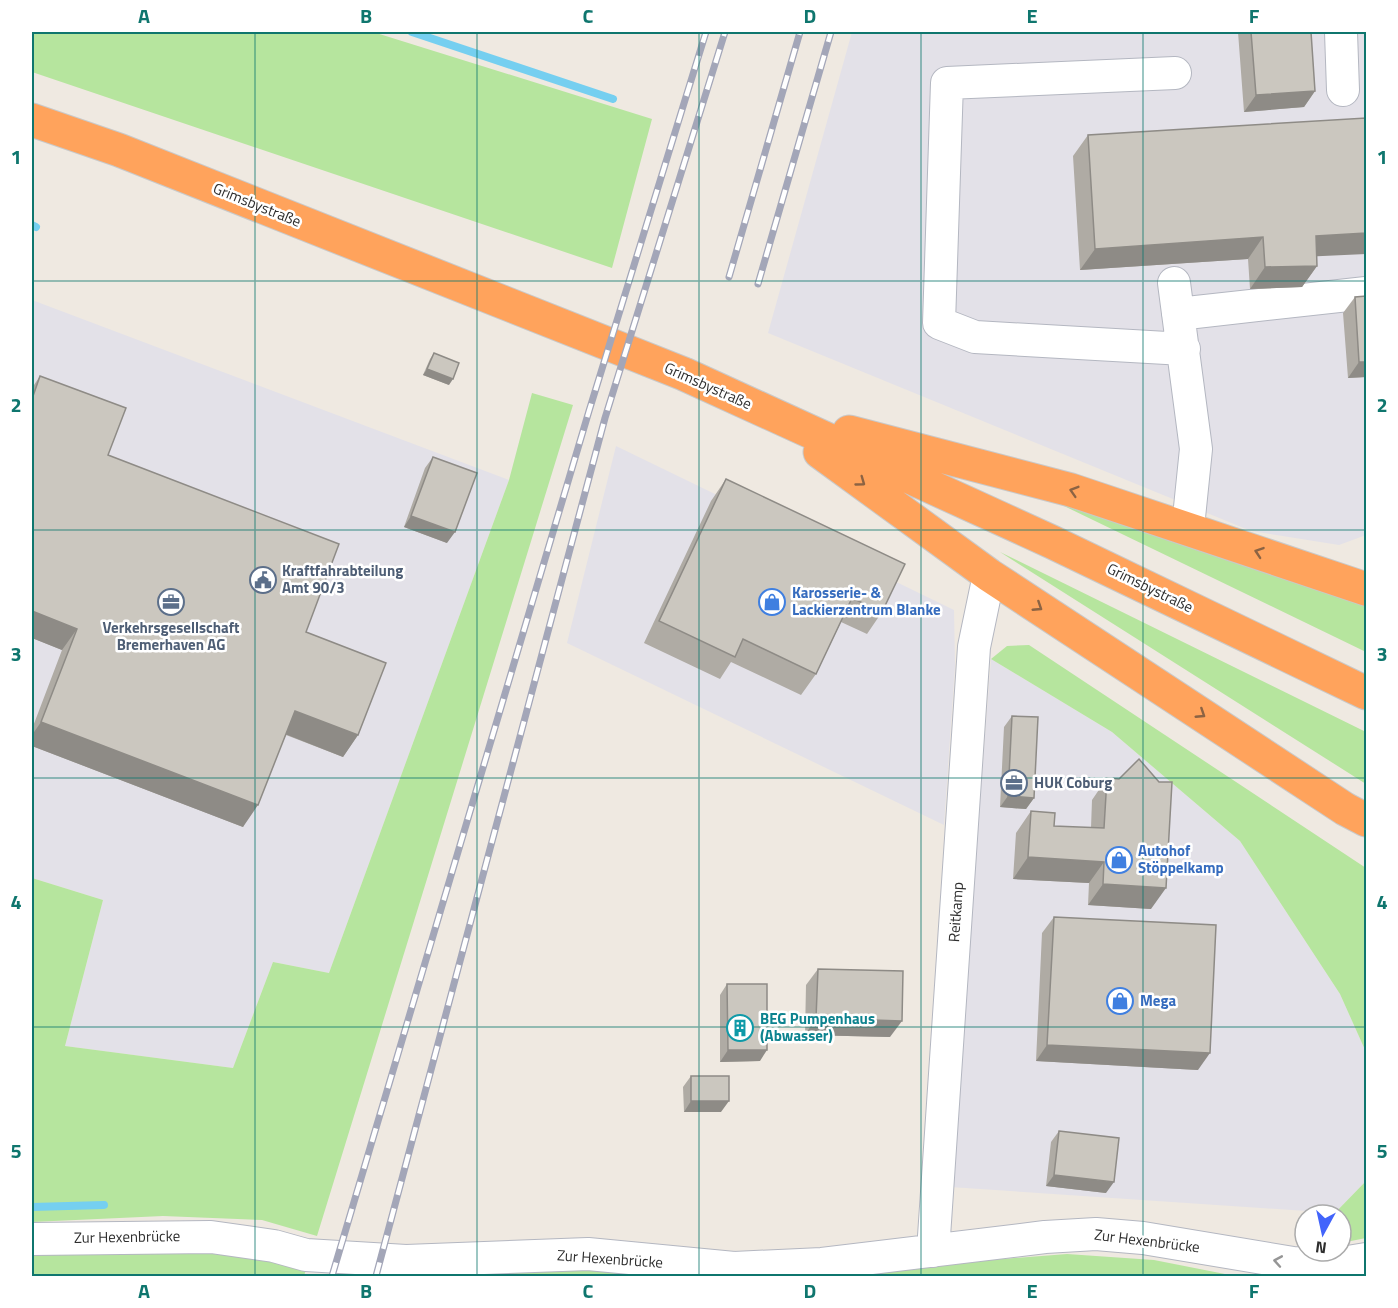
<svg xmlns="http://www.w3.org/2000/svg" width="1398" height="1308" font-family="'Titillium Web',sans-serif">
	<rect width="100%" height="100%" fill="#efe9e1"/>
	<!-- industrial -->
	<path fill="#e3e1e8" d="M852,32H1366V535L1339,545L1251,531L768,333Z
		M32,300L509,480L329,973L273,962L233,1068L65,1046L103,900L32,878Z
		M616,446L954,610L955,666L944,825L567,643Z
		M991,659L1112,732L1240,841L1340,994L1366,1052V1181L1335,1213L950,1187Z"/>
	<!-- green -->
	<path fill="#b6e59e" d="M32,32H373L652,119L612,268L32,72Z
		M532,393L573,405L317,1236L262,1220L163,1216L32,1222V878L103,900L65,1046L233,1068L273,962L329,973L509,480Z
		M1033,491L1366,605V652Z
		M1000,552L1366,732V784Z
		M1029,645L1366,868V1052L1340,994L1240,841L1112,732L991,659L1007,646Z
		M1366,1181V1238L1341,1243V1215H1333Z
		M171,1250L308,1263L304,1276H32V1254Z
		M1067,1254L1154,1260L1235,1276H841L938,1264Z
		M534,1266L705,1276H405Z"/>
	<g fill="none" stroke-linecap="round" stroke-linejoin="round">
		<!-- stream -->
		<path stroke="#75cff0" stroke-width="8" d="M412,32L613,99
			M32,225L36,227
			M32,1207L104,1205"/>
		<defs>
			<path id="minor" d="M1341,32L1343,90
				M1175,73L947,83L939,323L975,337L1184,349
				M1174,283L1196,449L1188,527
				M1178,314L1366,293
				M32,1239L211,1237L274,1246L306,1255L406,1261L588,1254L734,1268L822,1264L1045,1237L1096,1234L1143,1238L1293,1263L1336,1264L1366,1259
				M933,1251L974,647L989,575"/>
			<path id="highway" d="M32,120L119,150L684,374L1052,542L1366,693
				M849,432L1071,490L1366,589
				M820,452L989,575L1345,809L1366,820"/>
		</defs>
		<!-- minor casing -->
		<use href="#minor" stroke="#b4b7c1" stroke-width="34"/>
		<!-- highway casing -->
		<use href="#highway" stroke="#c9c9c9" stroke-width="35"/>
		<!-- minor -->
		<use href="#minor" stroke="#fff" stroke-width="32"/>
		<!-- highway -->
		<use href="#highway" stroke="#ffa35c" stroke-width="33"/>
		<defs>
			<path id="rail" d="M729,277L800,32
				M758,284L831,32
				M332,1276L589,411L706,32
				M376,1276L605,418L725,32"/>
		</defs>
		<!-- rail casing -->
		<use href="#rail" stroke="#a3a6b8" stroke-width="7"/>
		<!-- rail -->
		<use href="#rail" stroke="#fff" stroke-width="4.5" stroke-dasharray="14" stroke-linecap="butt"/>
	</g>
	<!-- wall -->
	<path fill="#afaba4" d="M1238,32H1311L1315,91L1304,107L1244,112Z
		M1088,135L1317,257V266L1302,287L1250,289L1248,259L1080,270L1073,156Z
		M1355,297L1366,377L1348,378L1343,313Z
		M434,353L449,385L423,375L430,359Z
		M40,376L108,455L306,632L358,735L343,757L286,735L243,827L32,746V729L62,650L32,638V388Z
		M433,457L447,543L404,527L425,468Z
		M726,479L882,612L867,634L841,622L816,674L801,695L731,662L720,679L644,643L711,501Z
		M1012,716L1034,798L1026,809L1000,807L1004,727Z
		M1107,778L1151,909L1088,905L1089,883L1013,879L1016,833L1031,811L1054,826L1091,828L1092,800Z
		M1054,917L1198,1070L1036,1061L1042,933Z
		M818,969L890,1037L805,1035L806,985Z
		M727,984L760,1061L720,1062V995Z
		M691,1076L721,1112H684L683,1087Z
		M1059,1131L1106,1193L1046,1186L1051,1142Z"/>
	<!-- shaded-wall -->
	<path fill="#8e8b86" d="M1315,91L1304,107L1244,112L1256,95Z
		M1366,233V254L1301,257L1316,236Z
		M1263,237L1248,259L1080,270L1095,249Z
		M1317,266L1302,287L1250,289L1265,267Z
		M1359,362H1366V377L1348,378Z
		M427,369L453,379L449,385L423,375Z
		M411,516L455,532L447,543L404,527Z
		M32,611L77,629L62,650L32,638Z
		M295,711L358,735L343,757L280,732Z
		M41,722L258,805L243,827L32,746V735Z
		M1008,796L1034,798L1026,809L1000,807Z
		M1028,857L1104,862L1089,883L1013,879Z
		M1103,884L1166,888L1151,909L1088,905Z
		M816,1018L902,1021L890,1037L805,1035Z
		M1047,1045L1210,1053L1198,1070L1036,1061Z
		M728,1050H767L760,1061L720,1062Z
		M691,1101H729L721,1112H684Z
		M1054,1175L1114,1182L1106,1193L1046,1186Z"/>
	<!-- building -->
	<path fill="#cbc7bf" stroke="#8e8b86" stroke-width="1.5" d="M1251,32H1311L1315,91L1256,95Z
		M1366,118V233L1316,236L1317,266L1265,267L1263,237L1095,249L1088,135Z
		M1366,296V362H1359L1355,297Z
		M434,353L459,363L453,379L427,369Z
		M40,376L126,408L108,455L339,544L306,632L386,663L358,735L295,711L258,805L41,722L77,629L32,611V399Z
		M433,457L477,473L455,532L411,516Z
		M726,479L905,564L882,612L852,598L816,674L743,639L735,657L659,621Z
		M1012,716L1038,717L1034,798L1008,796Z
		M1139,759L1159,782H1172L1166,888L1103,884L1104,862L1028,857L1031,811L1055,813L1054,826L1104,828L1107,778L1119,779Z
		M1054,917L1216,925L1210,1053L1047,1045Z
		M818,969L903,971L902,1021L816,1018Z
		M727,984H767V1050H728Z
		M691,1076H729V1101H691Z
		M1059,1131L1119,1138L1114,1182L1054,1175Z"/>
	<!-- one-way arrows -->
	<defs><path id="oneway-chevron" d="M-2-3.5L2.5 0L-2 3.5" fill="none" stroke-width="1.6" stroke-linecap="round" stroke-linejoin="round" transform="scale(1.5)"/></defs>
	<g stroke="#8c6343">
		<use href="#oneway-chevron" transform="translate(861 482) rotate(36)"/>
		<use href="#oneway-chevron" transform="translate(1074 491) rotate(-163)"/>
		<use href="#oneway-chevron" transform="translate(1259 552) rotate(-161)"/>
		<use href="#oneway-chevron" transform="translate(1038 607) rotate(33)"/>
		<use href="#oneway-chevron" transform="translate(1201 714) rotate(33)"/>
	</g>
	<use stroke="#969696" href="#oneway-chevron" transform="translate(1278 1261) rotate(-170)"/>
	<!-- grid -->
	<path fill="none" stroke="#0f766e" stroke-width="1.5" stroke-opacity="0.55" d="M255,32V1276M477,32V1276M699,32V1276M921,32V1276M1143,32V1276M32,281H1366M32,530H1366M32,778H1366M32,1027H1366"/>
	<!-- icons -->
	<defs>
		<symbol id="civic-ring" viewBox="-11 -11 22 22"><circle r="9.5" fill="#fff" stroke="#5c6f8a" stroke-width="1.5"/><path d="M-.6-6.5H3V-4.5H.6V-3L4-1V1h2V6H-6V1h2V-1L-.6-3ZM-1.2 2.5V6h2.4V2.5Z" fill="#5c6f8a"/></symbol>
		<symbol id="office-ring" viewBox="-11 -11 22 22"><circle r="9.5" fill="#fff" stroke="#5c6f8a" stroke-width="1.5"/><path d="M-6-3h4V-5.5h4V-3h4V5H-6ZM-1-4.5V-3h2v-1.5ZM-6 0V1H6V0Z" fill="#5c6f8a"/></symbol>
		<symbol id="shop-ring" viewBox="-11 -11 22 22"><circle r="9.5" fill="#fff" stroke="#3f7fe0" stroke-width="1.5"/><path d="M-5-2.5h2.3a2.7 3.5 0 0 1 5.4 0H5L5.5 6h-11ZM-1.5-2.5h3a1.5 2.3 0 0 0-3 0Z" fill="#3f7fe0"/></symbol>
		<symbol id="building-ring" viewBox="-11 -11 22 22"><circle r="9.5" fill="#fff" stroke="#0f9aa8" stroke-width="1.5"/><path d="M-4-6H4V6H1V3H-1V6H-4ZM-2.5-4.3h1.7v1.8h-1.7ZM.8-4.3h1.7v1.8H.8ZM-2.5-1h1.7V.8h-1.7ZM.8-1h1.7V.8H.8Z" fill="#0f9aa8"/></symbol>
	</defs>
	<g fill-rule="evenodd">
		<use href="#civic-ring" x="248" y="565" width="30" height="30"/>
		<use href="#office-ring" x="156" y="587" width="30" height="30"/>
		<use href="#shop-ring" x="757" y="587" width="30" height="30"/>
		<use href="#office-ring" x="999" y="768" width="30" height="30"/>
		<use href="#shop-ring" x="1104" y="845" width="30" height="30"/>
		<use href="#shop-ring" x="1105" y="986" width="30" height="30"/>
		<use href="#building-ring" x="725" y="1013" width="30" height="30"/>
	</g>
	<g text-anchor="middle" stroke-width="5" stroke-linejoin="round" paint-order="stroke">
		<!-- street labels -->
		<g font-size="15" fill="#2e2e2e" stroke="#fff">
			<text transform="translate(257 205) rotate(22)" y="5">Grimsbystraße</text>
			<text transform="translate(708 386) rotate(24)" y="5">Grimsbystraße</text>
			<text transform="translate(1150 588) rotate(26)" y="5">Grimsbystraße</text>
			<text transform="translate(956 912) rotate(-86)" y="5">Reitkamp</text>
			<text transform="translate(127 1237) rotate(-1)" y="5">Zur Hexenbrücke</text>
			<text transform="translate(1147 1241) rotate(7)" y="5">Zur Hexenbrücke</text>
			<text transform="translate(610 1259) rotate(4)" y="5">Zur Hexenbrücke</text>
		</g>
		<!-- service labels -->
		<g font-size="15" font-weight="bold" fill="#4e5e75" stroke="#fff" text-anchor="start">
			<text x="282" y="576">Kraftfahrabteilung<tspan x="282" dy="17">Amt 90/3</tspan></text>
			<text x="171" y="633" text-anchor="middle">Verkehrsgesellschaft<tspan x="171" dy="17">Bremerhaven AG</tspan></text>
			<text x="1034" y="788">HUK Coburg</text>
		</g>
		<!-- shop labels -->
		<g font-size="15" font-weight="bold" fill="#366cbe" stroke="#fff" text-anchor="start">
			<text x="792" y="598">Karosserie- &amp;<tspan x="792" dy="17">Lackierzentrum Blanke</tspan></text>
			<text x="1138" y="856">Autohof<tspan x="1138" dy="17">Stöppelkamp</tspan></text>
			<text x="1140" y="1006">Mega</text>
		</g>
		<!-- culture labels -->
		<g font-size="15" font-weight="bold" fill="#0d838f" stroke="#fff" text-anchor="start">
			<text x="760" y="1024">BEG Pumpenhaus<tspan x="760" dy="17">(Abwasser)</tspan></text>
		</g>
	</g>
	<!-- border -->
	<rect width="1398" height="1308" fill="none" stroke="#ffffff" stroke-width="66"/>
	<!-- north arrow -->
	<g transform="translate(1323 1233) rotate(188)"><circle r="28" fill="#ffffff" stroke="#ababab" stroke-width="1.5"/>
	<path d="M0-4.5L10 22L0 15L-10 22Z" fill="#4264fb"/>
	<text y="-9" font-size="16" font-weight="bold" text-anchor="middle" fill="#2e2e2e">N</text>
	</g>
	<rect x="33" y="33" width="1332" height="1242" fill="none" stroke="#0f766e" stroke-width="2"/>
	<g font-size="20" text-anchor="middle" font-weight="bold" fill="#0f766e">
		<text x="144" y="23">A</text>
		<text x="366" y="23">B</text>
		<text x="588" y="23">C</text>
		<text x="810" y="23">D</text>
		<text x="1032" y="23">E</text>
		<text x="1254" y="23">F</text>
		<text x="16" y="164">1</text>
		<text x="1382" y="164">1</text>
		<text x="16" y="412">2</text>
		<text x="1382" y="412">2</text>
		<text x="16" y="661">3</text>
		<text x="1382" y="661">3</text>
		<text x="16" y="909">4</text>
		<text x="1382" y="909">4</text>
		<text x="16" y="1158">5</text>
		<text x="1382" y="1158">5</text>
		<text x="144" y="1298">A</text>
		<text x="366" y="1298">B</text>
		<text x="588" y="1298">C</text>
		<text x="810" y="1298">D</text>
		<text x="1032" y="1298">E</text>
		<text x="1254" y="1298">F</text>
	</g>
</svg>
